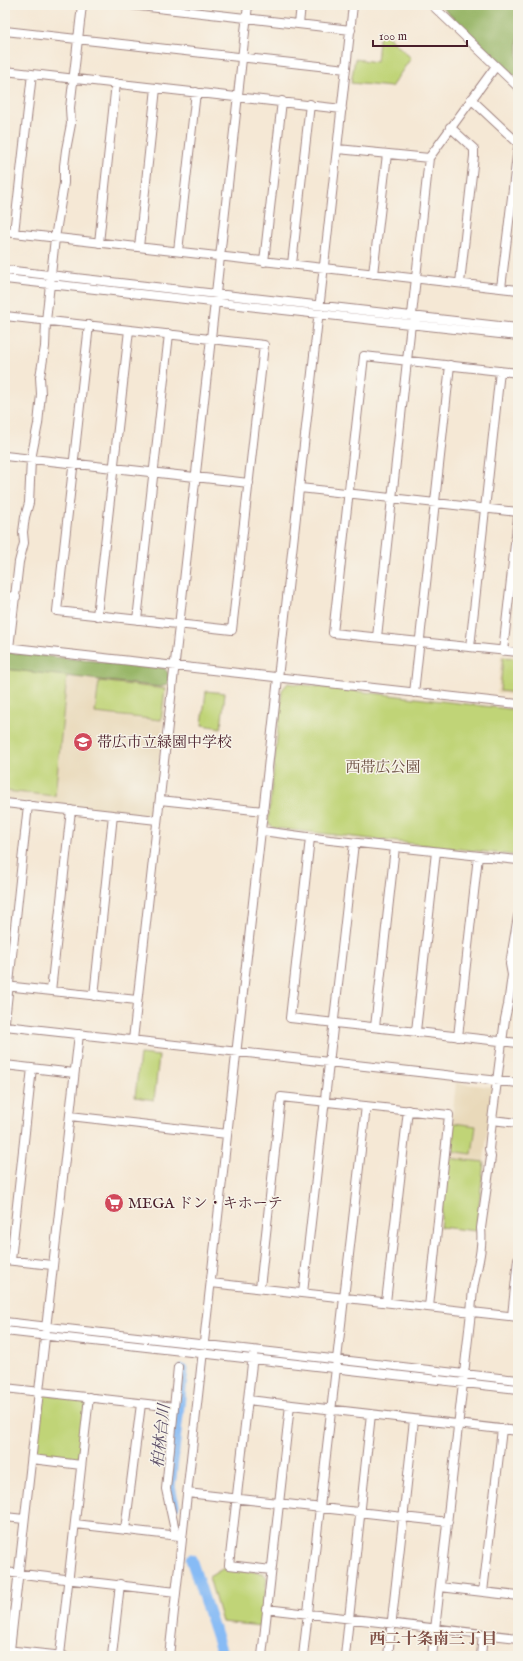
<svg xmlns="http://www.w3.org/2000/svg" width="523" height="1661" font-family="'IM FELL English','Noto Serif JP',serif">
	<rect width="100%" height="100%" fill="#f7f3e8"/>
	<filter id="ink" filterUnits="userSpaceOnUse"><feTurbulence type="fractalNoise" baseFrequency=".025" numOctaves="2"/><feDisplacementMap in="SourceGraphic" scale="8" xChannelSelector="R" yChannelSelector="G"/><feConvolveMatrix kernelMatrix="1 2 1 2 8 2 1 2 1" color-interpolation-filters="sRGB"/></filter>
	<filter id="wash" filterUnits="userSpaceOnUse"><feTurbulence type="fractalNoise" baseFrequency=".012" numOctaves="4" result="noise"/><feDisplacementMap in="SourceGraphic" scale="16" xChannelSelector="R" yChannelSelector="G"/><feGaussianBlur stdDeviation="0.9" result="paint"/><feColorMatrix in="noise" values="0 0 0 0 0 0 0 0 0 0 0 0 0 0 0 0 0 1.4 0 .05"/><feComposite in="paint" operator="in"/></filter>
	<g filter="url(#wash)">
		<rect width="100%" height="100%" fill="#f5e8d5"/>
		<!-- built -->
		<path fill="#e9d9ba" d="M5,600L11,601L6,639H5Z
			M5,652L169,674L153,815L5,799Z
			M501,655L518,657V696L497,693Z
			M456,1083L492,1087L484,1162L447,1158Z"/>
		<!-- green -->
		<path fill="#c0d477" stroke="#857a51" d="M380,29L411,58L391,87L351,83L355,59L377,62Z
			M503,657L518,659V693L500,691Z
			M5,669L67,676L55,796L5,791Z
			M99,681L165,689L161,720L95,713Z
			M288,683L518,710V839L516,852L512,855L274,828L268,823L282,690Z
			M206,691L225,693L221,728L202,725Z
			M140,1054L159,1056L154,1100L135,1097Z
			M454,1123L476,1126L472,1154L451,1151Z
			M447,1158L484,1162L476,1231L440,1227Z
			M43,1394L87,1400L78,1463L34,1455L41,1397Z
			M224,1568L263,1573L267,1578L261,1626L222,1622L209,1577Z"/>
		<!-- forest -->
		<path fill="#98b668" stroke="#716a4a" d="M440,5H515L518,8V80Z
			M5,652L164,668L169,674L168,684L161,687L5,669Z"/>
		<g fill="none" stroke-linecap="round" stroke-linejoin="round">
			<!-- river -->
			<path stroke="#87bbf5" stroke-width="11" d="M174,1505L170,1487L183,1370
				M191,1559L223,1656"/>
		</g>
	</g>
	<g filter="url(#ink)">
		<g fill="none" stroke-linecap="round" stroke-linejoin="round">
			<defs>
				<path id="minor" d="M131,5L351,30
					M432,5L518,87
					M299,24L301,5
					M5,31L346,69
					M5,71L342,109
					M471,99L518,143
					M450,127L474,149V156L460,283
					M338,149L429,158
					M5,232L518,290
					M14,233L32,74
					M99,243L116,83
					M139,247L156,88
					M178,251L196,92
					M264,262L282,101
					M292,264L310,104
					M5,270L518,328
					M373,274L387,154
					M5,279L518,336
					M501,288L518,147
					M5,316C91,326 178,335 264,345L232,630L57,611L89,325
					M518,373L364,356L333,633L518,652
					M5,456L249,483
					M300,488L518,512
					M5,596L16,597
					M97,616L129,330
					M137,620L169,334
					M377,637L429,158L496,66
					M5,647L518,704
					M470,647L500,371
					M9,648L19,562L24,543L23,532L25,517L29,503L31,459L38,424L41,394L40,377L45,347L46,321L55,238L64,183V166L66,150L71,124L70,108L82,5
					M503,651L518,517
					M414,693L450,365
					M160,800L264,811
					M5,803L157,820
					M262,831L330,840L518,860
					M310,838L290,1018L518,1043
					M5,986L137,1000
					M51,991L71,810
					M94,996L113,815
					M5,1021L28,805
					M5,1026L518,1083
					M375,1027L395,847
					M416,1031L436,852
					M458,1037L478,856
					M133,1040L248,5
					M5,1065L74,1073
					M70,1116L227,1134
					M492,1120L518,1123
					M5,1260L52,1265
					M11,1260L32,1068
					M211,1283L518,1317
					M260,1288L281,1097L449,1115L429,1307
					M303,1293L354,843
					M386,1302L408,1110
					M512,1316L518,1259
					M5,1322L518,1380
					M5,1331L518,1389
					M253,1355L229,1565L271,1570
					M5,1388L174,1407
					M248,1400L518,1431
					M32,1459L81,1465
					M187,1493L448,1522
					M5,1517L24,1519
					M75,1524L179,1536
					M125,1530L141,1404
					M176,1535L166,1489L178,1367
					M5,1572L176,1592
					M440,1587L518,1596
					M483,1592L502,1429
					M266,1609L518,1638
					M6,1650L64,1656
					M10,1650L79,1034
					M60,1655L89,1397
					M112,1656L120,1584
					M169,1656L353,5
					M262,1656L290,1405
					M303,1656L366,1106
					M345,1656L371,1414
					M388,1656L414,1420
					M432,1656L471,1312C472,1303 472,1293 474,1284C478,1264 483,1248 481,1228L491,1157L489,1149L492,1120L505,1019L508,1005L512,975L510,964L518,916
					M481,1656L483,1634"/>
			</defs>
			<!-- minor casing -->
			<use href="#minor" stroke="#a08480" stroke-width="10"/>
			<!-- minor -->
			<use href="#minor" stroke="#fff" stroke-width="8"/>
		</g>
	</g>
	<!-- icons -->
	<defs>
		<symbol id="school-disc" viewBox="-11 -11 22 22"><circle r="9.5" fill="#d1495b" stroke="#f7f3e8"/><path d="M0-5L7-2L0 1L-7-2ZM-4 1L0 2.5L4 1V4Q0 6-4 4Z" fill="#fff"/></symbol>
		<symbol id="supermarket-disc" viewBox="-11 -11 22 22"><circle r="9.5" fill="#d1495b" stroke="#f7f3e8"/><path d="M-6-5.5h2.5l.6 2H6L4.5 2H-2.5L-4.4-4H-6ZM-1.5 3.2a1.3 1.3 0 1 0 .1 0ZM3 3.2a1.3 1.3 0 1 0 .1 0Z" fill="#fff"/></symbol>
	</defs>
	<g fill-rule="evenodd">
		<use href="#school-disc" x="72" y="731" width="22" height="22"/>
		<use href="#supermarket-disc" x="103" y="1192" width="22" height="22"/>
	</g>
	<g text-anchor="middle" stroke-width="3" stroke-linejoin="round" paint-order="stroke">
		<!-- poi labels -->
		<g font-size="15" fill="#4a1f2b" stroke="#f7f3e8" text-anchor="start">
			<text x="97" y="747">帯広市立緑園中学校</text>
			<text x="128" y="1208">MEGA ドン・キホーテ</text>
		</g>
		<!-- park labels -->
		<g font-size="15" fill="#684c3e" stroke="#f7f3e8">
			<text x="383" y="772">西帯広公園</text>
		</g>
		<!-- water labels -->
		<g font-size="16" font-style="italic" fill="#5c4e68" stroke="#f7f3e8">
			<text transform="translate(160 1436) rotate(-84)" y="6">柏林台川</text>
		</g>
		<!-- neighbourhood labels -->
		<g font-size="16" font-weight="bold" fill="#805047" stroke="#f7f3e8">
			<text x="433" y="1644">西二十条南三丁目</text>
		</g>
	</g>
	<!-- margin -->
	<rect width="523" height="1661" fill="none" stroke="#f7f3e8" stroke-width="20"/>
	<!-- scale -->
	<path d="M373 40v6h94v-6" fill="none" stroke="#4a1f2b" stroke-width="2"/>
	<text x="379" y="40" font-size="12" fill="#4a1f2b" stroke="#f7f3e8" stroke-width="3" paint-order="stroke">100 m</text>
</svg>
